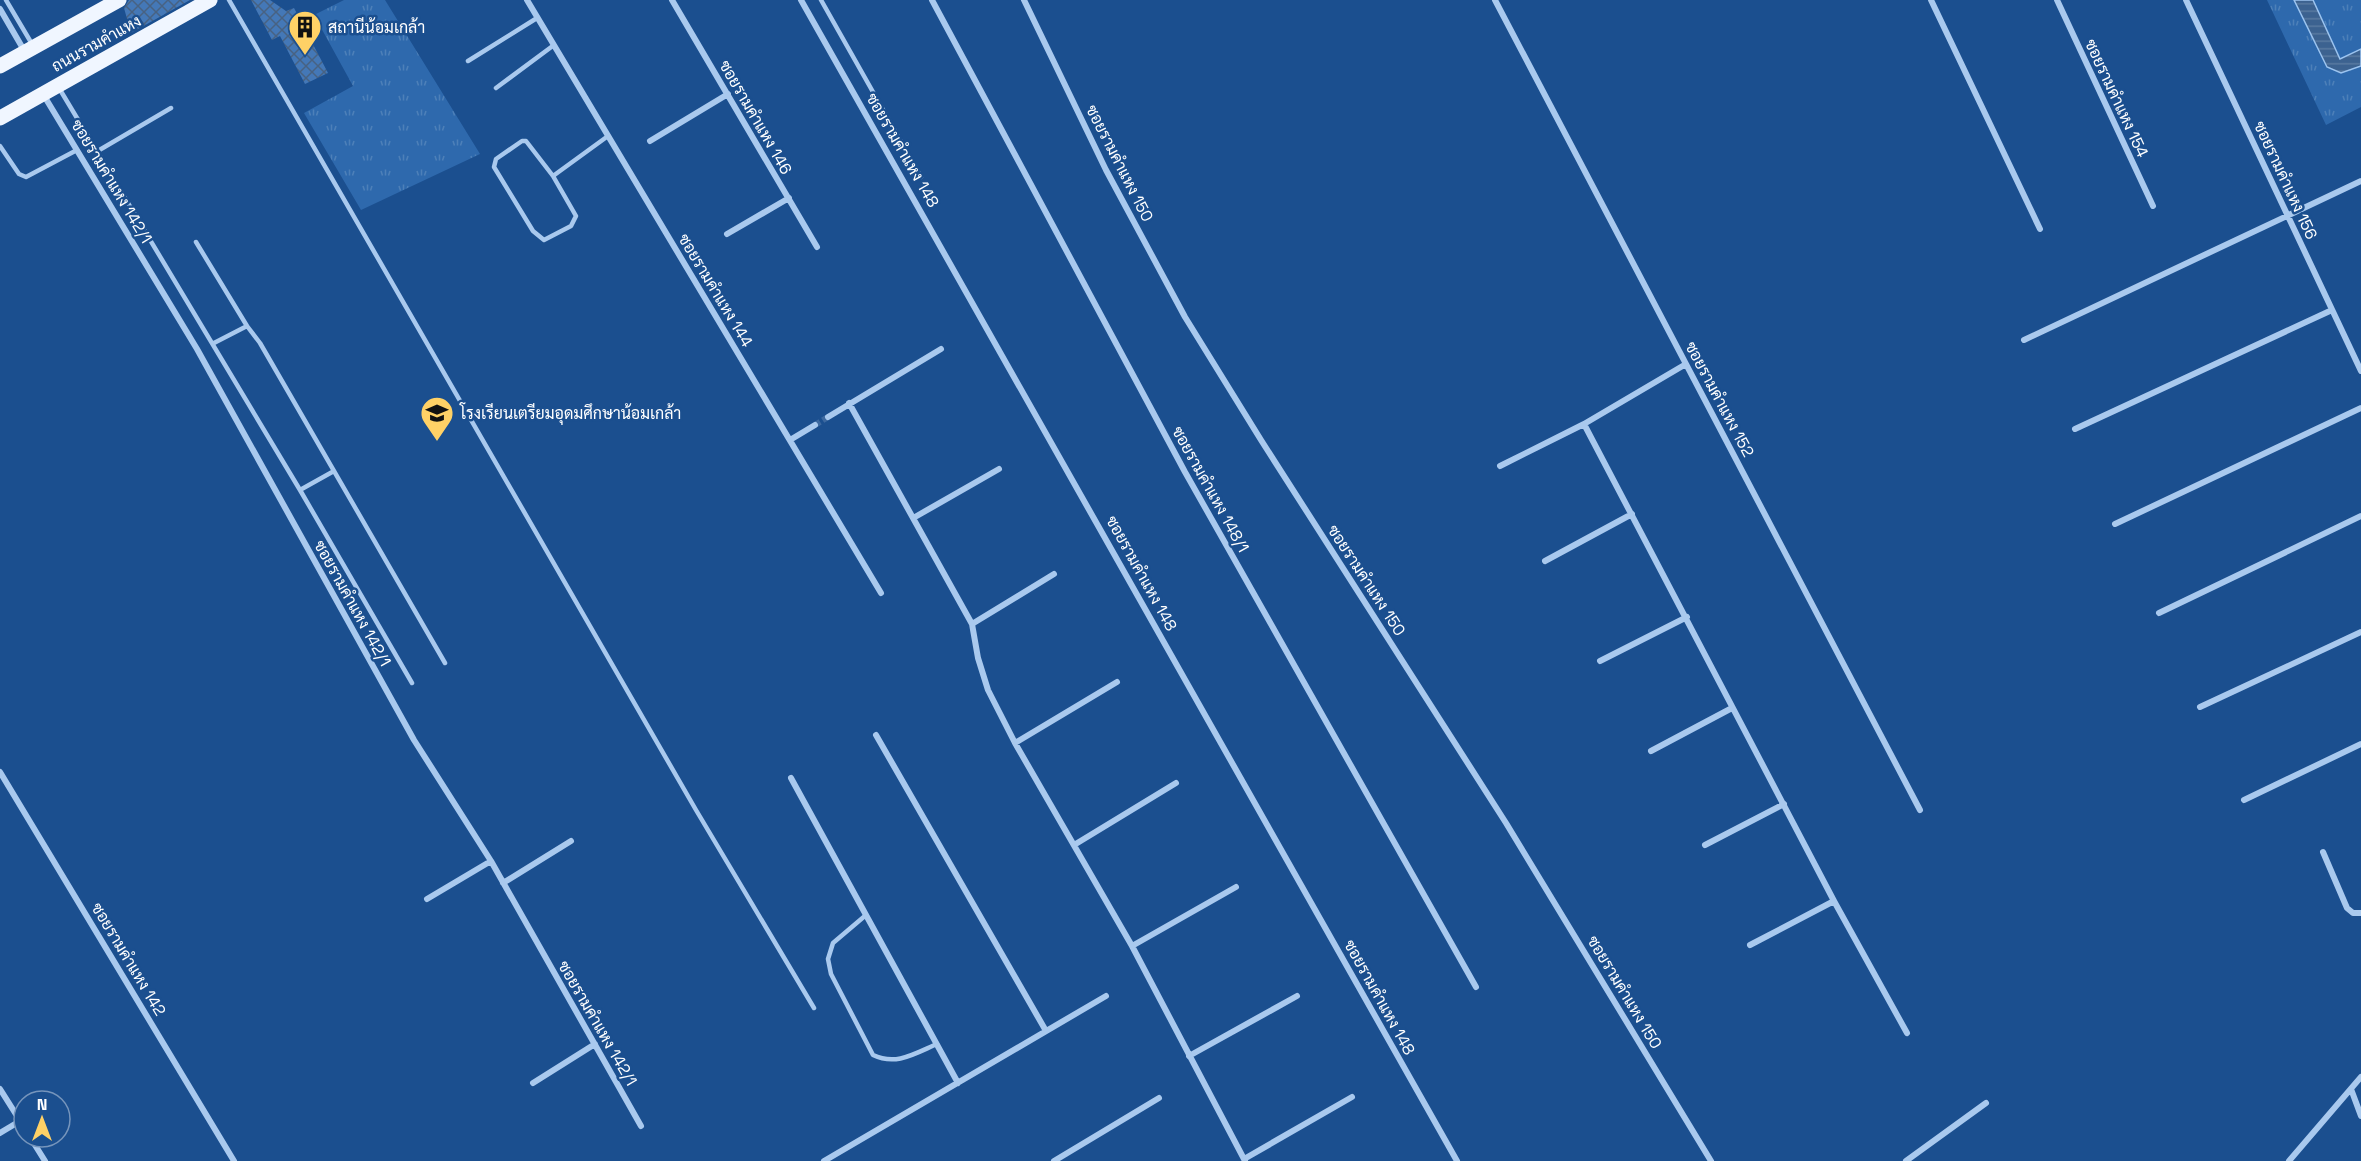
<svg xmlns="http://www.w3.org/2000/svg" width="2361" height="1161" font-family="'Space Grotesk',Sarabun,sans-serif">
	<defs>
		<pattern id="grass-tufts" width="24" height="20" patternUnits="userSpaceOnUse" patternTransform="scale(1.5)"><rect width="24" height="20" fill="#2e69ad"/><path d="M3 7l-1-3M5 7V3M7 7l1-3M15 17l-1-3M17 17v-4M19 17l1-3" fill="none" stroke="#4d80b9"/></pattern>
		<pattern id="water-rules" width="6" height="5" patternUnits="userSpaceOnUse" patternTransform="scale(1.5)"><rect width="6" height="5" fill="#3c6290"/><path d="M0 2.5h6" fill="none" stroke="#597aa1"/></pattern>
		<pattern id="building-cross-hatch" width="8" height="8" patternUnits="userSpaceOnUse" patternTransform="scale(1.5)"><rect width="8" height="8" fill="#4478b7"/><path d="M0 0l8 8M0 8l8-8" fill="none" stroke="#486282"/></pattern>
	</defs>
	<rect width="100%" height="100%" fill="#1b4f8f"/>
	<!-- grass -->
	<path fill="url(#grass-tufts)" d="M344,0H385L480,154L361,210L304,113L353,86L314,15Z
		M2267,0H2294L2327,67L2341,73L2361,66V107L2326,125Z
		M2313,0H2361V49L2340,59Z"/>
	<!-- water -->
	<path fill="url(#water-rules)" stroke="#9cc4f0" stroke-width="1.5" d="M2294,0H2313L2340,59L2361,49V66L2341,73L2327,67Z"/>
	<!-- building -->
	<path fill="url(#building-cross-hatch)" d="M129,0H190L131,33L124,8Z
		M251,0H270L286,11L294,8L328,73L305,84L280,36L272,40Z"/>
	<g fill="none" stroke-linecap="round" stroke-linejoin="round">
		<!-- minor-tunnel -->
		<path stroke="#3d69a0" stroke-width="6" stroke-dasharray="6 3" stroke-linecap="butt" d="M815,425L828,417"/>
		<!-- service -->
		<path stroke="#a9c9ee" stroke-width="4.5" d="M6,0L32,44
			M229,0L696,810L814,1008
			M821,0L921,177
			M468,61L537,18
			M59,88L300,490L334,471
			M496,88L554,45
			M522,141H526L553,176L576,216L571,226L544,240L533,231L494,167L496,159Z
			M0,146L19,174L26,177L77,150
			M96,152L171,108
			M553,176L608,136
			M196,242L247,326
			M214,343L247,326L260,343L445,663
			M300,490L412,683
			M866,915L833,943L828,959L831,974L873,1055C896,1066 914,1054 937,1044"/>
		<!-- minor -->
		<path stroke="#a9c9ee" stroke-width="6" d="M527,0L881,593
			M672,0L817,247
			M801,0L1457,1161
			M932,0L1185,472L1476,987
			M1024,0L1106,170L1185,317L1261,440L1506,823L1711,1161
			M1495,0L1920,810
			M1931,0L2040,229
			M2057,0L2153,206
			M2186,0L2361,371
			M0,9L25,52
			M43,94L197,349L414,740L491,861L641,1126
			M650,141L728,94
			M727,234L789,198
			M2024,340L2361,181
			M849,403L972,624L978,658L988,690L1015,743L1132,946L1245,1161
			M828,417L941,349
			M1584,424L1834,901L1907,1033
			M2075,429L2332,310
			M790,440L815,425
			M1500,466L1584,424L1686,364
			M915,517L999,469
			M2115,524L2361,408
			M1545,561L1632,514
			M2159,613L2361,516
			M972,624L1054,574
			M1600,661L1687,617
			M2200,707L2361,632
			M876,735L1046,1031
			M1015,743L1117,682
			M1651,751L1732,708
			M0,772L234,1161
			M791,778L958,1083
			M2244,800L2361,744
			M1074,845L1176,783
			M1705,845L1784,804
			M2323,852L2347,908L2353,913H2361
			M503,883L571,841
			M427,899L491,861
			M1750,945L1834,901
			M1132,946L1236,887
			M1189,1056L1297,996
			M533,1083L595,1044
			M0,1089L24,1127
			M2351,1089L2361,1116
			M0,1133L20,1121
			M30,1137L45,1161
			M1244,1159L1352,1097
			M824,1161L1106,996
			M1054,1161L1159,1098
			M1906,1161L1986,1103
			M2289,1161L2361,1077"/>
		<!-- primary -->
		<path stroke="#f0f6ff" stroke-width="15" d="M0,66L119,0
			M0,118L210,0"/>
	</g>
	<!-- icons -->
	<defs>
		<symbol id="building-pin" viewBox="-11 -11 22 30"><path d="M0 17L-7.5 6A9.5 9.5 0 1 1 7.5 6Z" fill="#ffd166" stroke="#1b4f8f"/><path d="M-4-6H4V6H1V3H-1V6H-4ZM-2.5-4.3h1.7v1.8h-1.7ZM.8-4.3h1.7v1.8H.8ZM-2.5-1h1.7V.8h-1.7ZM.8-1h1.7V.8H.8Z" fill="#111"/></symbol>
		<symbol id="school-pin" viewBox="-11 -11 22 30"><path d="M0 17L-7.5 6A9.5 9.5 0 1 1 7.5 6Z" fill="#ffd166" stroke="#1b4f8f"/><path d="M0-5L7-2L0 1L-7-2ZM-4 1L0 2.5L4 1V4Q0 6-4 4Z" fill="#111"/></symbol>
	</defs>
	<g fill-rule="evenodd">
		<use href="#building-pin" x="286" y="8" width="38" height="52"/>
		<use href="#school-pin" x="418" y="394" width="38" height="52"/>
	</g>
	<g text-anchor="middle" stroke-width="5" stroke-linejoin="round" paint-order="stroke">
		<!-- poi labels -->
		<g font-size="16" fill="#fff" stroke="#1b4f8f" text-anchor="start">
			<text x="328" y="33">สถานีน้อมเกล้า</text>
			<text x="460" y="419">โรงเรียนเตรียมอุดมศึกษาน้อมเกล้า</text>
		</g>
		<!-- street labels -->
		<g font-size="16" fill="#fff" stroke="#1b4f8f">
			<text transform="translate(96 43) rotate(-29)" y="6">ถนนรามคำแหง</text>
			<text transform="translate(2117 98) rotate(65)" y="6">ซอยรามคำแหง 154</text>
			<text transform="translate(756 117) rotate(60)" y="6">ซอยรามคำแหง 146</text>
			<text transform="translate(903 150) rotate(60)" y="6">ซอยรามคำแหง 148</text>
			<text transform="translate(1120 163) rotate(63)" y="6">ซอยรามคำแหง 150</text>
			<text transform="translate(2286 180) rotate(65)" y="6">ซอยรามคำแหง 156</text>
			<text transform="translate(112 181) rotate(59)" y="6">ซอยรามคำแหง 142/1</text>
			<text transform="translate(716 290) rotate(59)" y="6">ซอยรามคำแหง 144</text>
			<text transform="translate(1720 399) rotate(62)" y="6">ซอยรามคำแหง 152</text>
			<text transform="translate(1211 489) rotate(61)" y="6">ซอยรามคำแหง 148/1</text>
			<text transform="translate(1142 573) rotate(61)" y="6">ซอยรามคำแหง 148</text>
			<text transform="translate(1367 580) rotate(57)" y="6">ซอยรามคำแหง 150</text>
			<text transform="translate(353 603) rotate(61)" y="6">ซอยรามคำแหง 142/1</text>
			<text transform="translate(129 959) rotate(59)" y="6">ซอยรามคำแหง 142</text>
			<text transform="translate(1625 992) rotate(59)" y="6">ซอยรามคำแหง 150</text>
			<text transform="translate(1380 997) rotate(61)" y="6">ซอยรามคำแหง 148</text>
			<text transform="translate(598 1023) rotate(60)" y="6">ซอยรามคำแหง 142/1</text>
		</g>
	</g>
	<!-- north arrow -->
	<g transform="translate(42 1119)"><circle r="28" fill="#1b4f8f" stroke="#7695bc" stroke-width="1.5"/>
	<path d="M0-4.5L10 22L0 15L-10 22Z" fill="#ffd166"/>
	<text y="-9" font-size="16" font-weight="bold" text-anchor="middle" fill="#ffffff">N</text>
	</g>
</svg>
